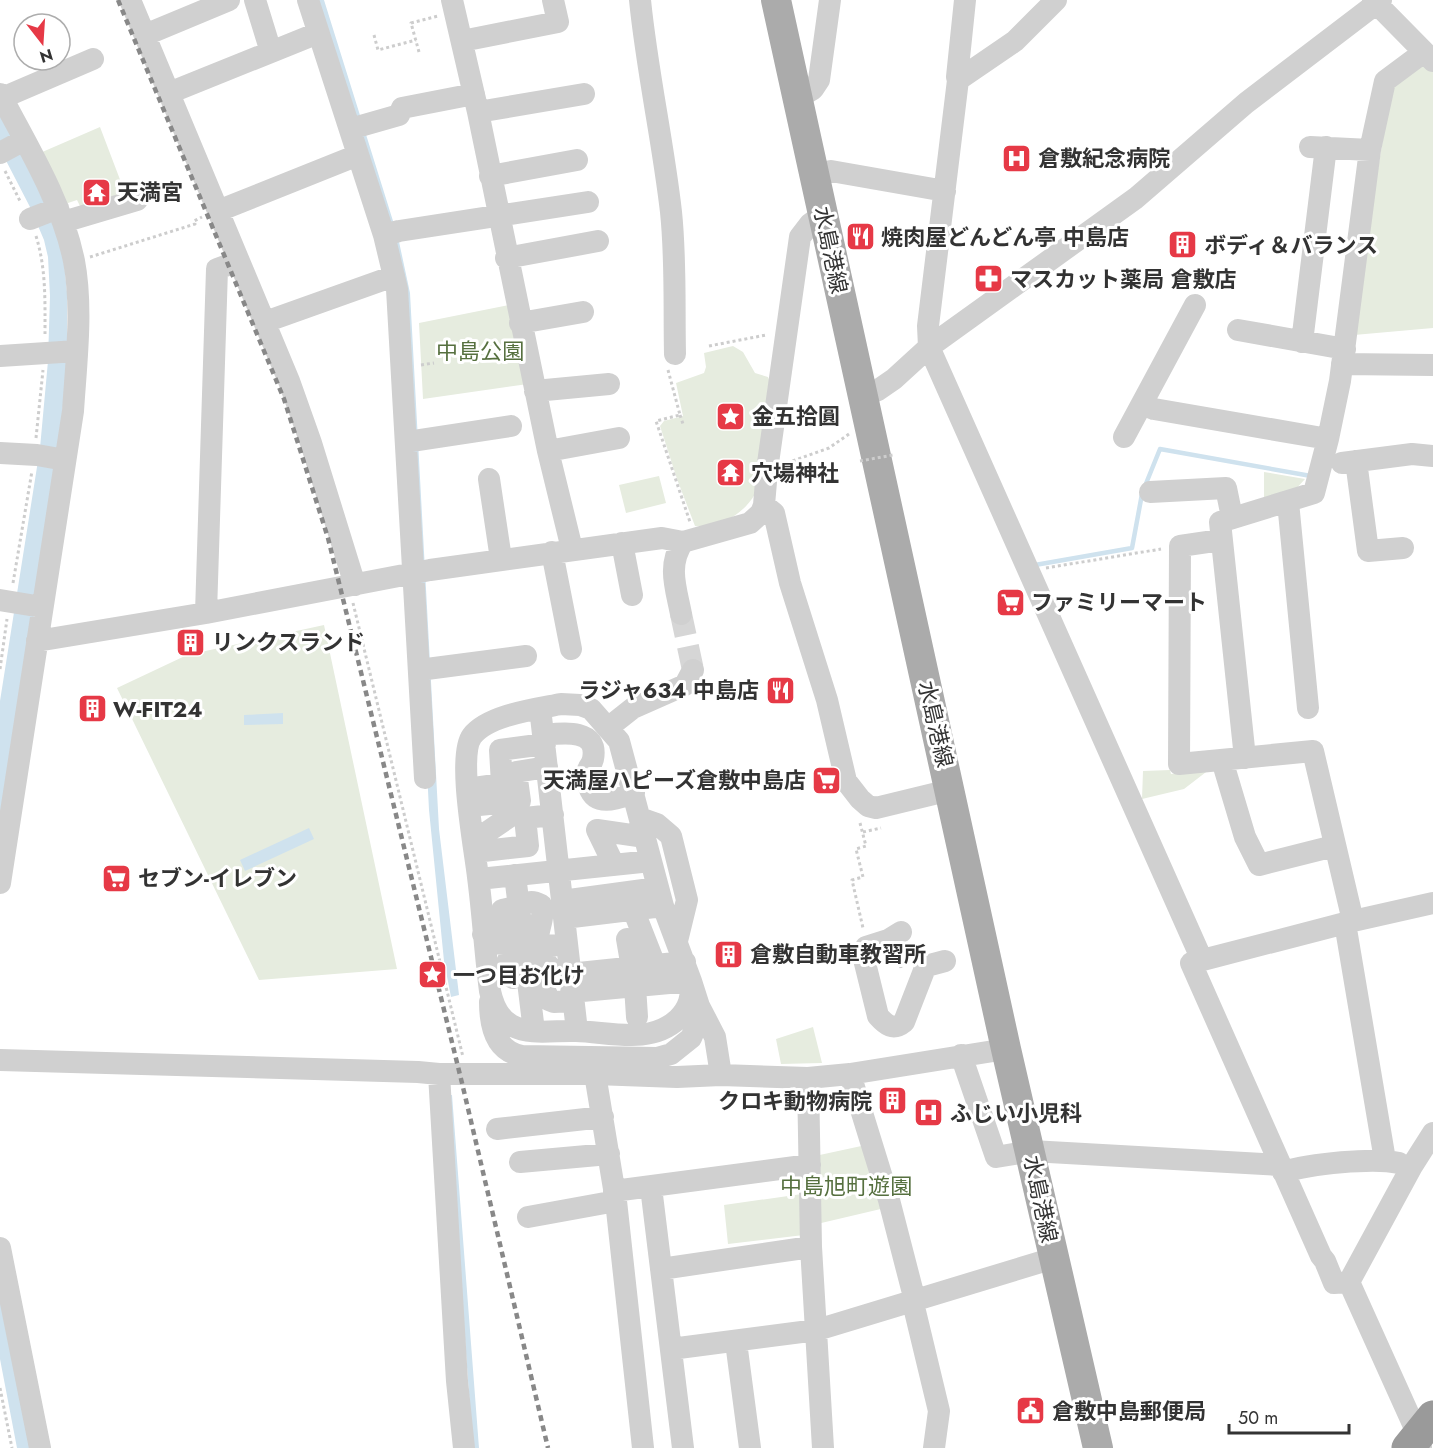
<svg xmlns="http://www.w3.org/2000/svg" width="1433" height="1448" font-family="Jost,'Noto Sans JP',sans-serif">
	<rect width="100%" height="100%" fill="#fff"/>
	<!-- green -->
	<path fill="#e6ecdf" d="M1418,66H1430L1433,70V328L1354,335L1351,328L1392,86Z
		M100,127L127,198L83,212L77,200L65,204L40,153Z
		M509,305L528,384L423,399L419,323Z
		M733,346L743,352L755,373L768,377L770,382L755,494C743,515 719,528 695,526L677,479L660,426L664,421L683,416L676,383L704,373L706,367L704,353Z
		M1264,472L1305,479L1295,490L1264,499Z
		M659,476L666,503L626,513L619,485Z
		M324,625L397,969L259,980L117,688L187,655Z
		M1210,769L1184,789L1142,799L1143,771L1170,770L1171,774Z
		M813,1027L822,1063L781,1064L776,1039Z
		M866,1145L885,1208L817,1224L815,1156Z
		M809,1193L812,1234L728,1244L724,1205Z"/>
	<!-- water -->
	<path fill="#cfe2ee" d="M315,0H324L398,237L410,293L439,829L459,995L451,997L444,961L429,810L403,294Z
		M0,111L48,204L63,252L67,292V364L59,447L0,841V701L40,448L48,361L50,296L48,257L44,240L30,207L0,149Z
		M283,713V724L244,725V715Z
		M309,828L314,839L245,871L240,860Z
		M447,1095H452L479,1448H473Z
		M0,1282L33,1448H17L0,1359Z"/>
	<g fill="none" stroke-linecap="round" stroke-linejoin="round">
		<!-- stream -->
		<path stroke="#cfe2ee" stroke-width="4.5" d="M1145,486L1160,449L1311,476
			M1035,565L1132,548L1142,494"/>
		<!-- minor-tunnel -->
		<path stroke="#d6d6d6" stroke-width="22" stroke-dasharray="22 11" stroke-linecap="butt" d="M681,614L693,670"/>
		<!-- path -->
		<path stroke="#cdcdcd" stroke-width="3" stroke-dasharray="3 3" stroke-linecap="butt" d="M374,35L378,50L416,40
			M419,52L411,23L438,16
			M5,171L21,203
			M36,236C46,268 45,300 45,334
			M90,257L195,224L194,221L202,217
			M709,346L766,335
			M421,365L434,363
			M668,370L680,415L656,421L690,522
			M680,415L683,424
			M36,438L43,370
			M787,463L829,448L849,434
			M1046,568L1161,549
			M13,583L32,471
			M353,603L463,1057
			M0,669L7,619
			M860,823L866,846L856,849L863,877L852,880L863,928
			M863,832L881,828
			M898,955L901,968
			M0,1388L12,1448"/>
		<!-- minor -->
		<path stroke="#d0d0d0" stroke-width="22" d="M130,0L289,381L311,443L355,585
			M255,0L271,52
			M308,0L384,235L397,289L425,778
			M452,0L478,112L548,451L572,549
			M640,0C647,71 663,141 671,212C676,259 674,307 675,354
			M965,0L957,77L958,80L928,326L929,347L1202,960
			M1373,0L1433,61
			M145,35L229,0
			M462,41L558,22L553,0
			M958,80L1015,41L1056,0
			M169,93L318,33
			M0,94C28,147 62,202 74,261C83,308 76,364 73,411L0,883
			M2,98L93,59
			M798,98L813,89L819,80L830,0
			M478,112L584,94
			M350,129L399,115L402,108L474,94
			M1310,147L1370,150
			M0,153L24,140
			M815,174L831,171L945,191
			M490,176L577,160
			M218,211L358,155
			M30,219L58,208
			M63,222L137,200
			M384,235L399,231L588,202
			M506,258L598,241
			M265,322L394,276
			M520,323L583,312
			M1238,330L1345,349
			M1302,342L1326,147
			M0,356L77,351
			M1342,364L1433,365
			M535,391L609,384
			M863,396L878,390L894,379L929,347L1136,198L1246,103L1381,0
			M1142,404L1154,409L1328,439
			M1124,437L1195,305
			M406,442L511,426
			M548,451L619,438
			M0,453L37,455L65,460
			M1356,461L1368,551L1403,548
			M1342,463L1412,454L1433,456
			M489,479L501,559
			M1150,492L1226,488L1232,517
			M1288,502L1308,708
			M764,505L774,513L790,583L827,700L846,781L860,799L868,806L876,808L950,790
			M1221,540L1180,546L1179,764L1313,751L1353,921
			M622,543L632,595
			M552,552L571,649
			M0,600L42,607
			M206,613L217,269L239,261
			M681,614C676,588 667,565 683,542
			M37,641L206,613L430,570L662,538L683,542L750,523L761,513L764,505L767,470L800,237L810,224L824,214
			M419,670L526,656
			M561,704L580,705L591,709L619,741L663,906L691,981C692,997 689,1008 678,1019C650,1045 610,1032 576,1031C555,1030 530,1036 511,1025C498,1018 493,1005 490,991C485,953 483,915 478,877C475,850 457,756 472,736C488,715 536,709 561,704Z
			M540,708L577,1031
			M609,727L633,708L685,685L693,670
			M544,735C562,733 599,728 593,759C592,764 588,768 587,772C586,777 588,782 589,787C596,808 619,798 634,793
			M1245,758L1220,522L1314,493L1328,439L1340,381L1370,150L1385,81L1424,52
			M1222,760L1245,837L1259,865L1334,846
			M467,789L502,784L500,750L545,744
			M469,806L520,801L516,772L547,767
			M640,818L657,824L671,836L687,900L677,941
			M474,841L515,813
			M475,852L528,846L525,818L553,815
			M614,865L597,830L645,837
			M515,875L534,1031
			M479,879L651,861
			M562,901L658,888
			M633,909L655,965
			M564,918L663,906
			M1345,923L1385,1160
			M901,932L888,940L866,947L863,955L878,1016C886,1025 893,1031 904,1022L925,968L930,965L945,961
			M483,934L504,932L502,910C507,909 513,908 518,906C528,903 530,899 541,905C549,924 518,952 566,944
			M627,939L632,968
			M492,943L504,944C514,951 509,957 506,966L509,975L513,978L527,975
			M526,959H543C558,973 546,973 544,988L549,1000L554,1002L573,1001
			M569,974L685,962
			M635,986L637,1017
			M490,1002C490,1025 495,1051 522,1056L657,1058L671,1054L691,1038L697,1024L699,1006L691,981L571,992
			M699,1006L715,1037L721,1075
			M961,1055L996,1157L1031,1151L1280,1165
			M0,1060L418,1072L439,1074H595L677,1077L721,1075L808,1078L850,1074L1006,1049
			M439,1074L457,1381L464,1448
			M595,1074L616,1201L643,1448
			M850,1074L889,1200L913,1293L914,1307L939,1411L934,1448
			M808,1078L811,1247L823,1448
			M497,1129L603,1117
			M520,1162L609,1154
			M1283,1172C1310,1164 1373,1157 1399,1163
			M651,1187L683,1448
			M614,1191L810,1165
			M528,1217L616,1201
			M0,1248L40,1448
			M661,1269L811,1247
			M1349,1282L1334,1283L1325,1261L1321,1256L1191,963L1353,921L1433,903
			M1349,1282L1418,1435L1421,1447
			M1349,1282L1412,1166L1433,1133
			M736,1342L750,1448
			M671,1349L817,1330L1054,1258"/>
		<!-- major -->
		<path stroke="#ababab" stroke-width="30" d="M776,0L1006,1049L1098,1448"/>
		<!-- highway -->
		<path stroke="#9a9a9a" stroke-width="33" d="M1408,1448L1433,1417"/>
		<!-- rail -->
		<path stroke="#888" stroke-width="4.5" stroke-dasharray="6 4.5" stroke-linecap="butt" d="M118,0L284,399L328,538L462,1083L548,1448"/>
		<!-- path-bridge -->
		<path stroke="#cdcdcd" stroke-width="3" stroke-dasharray="3 3" stroke-linecap="butt" d="M860,461L893,455L892,453"/>
	</g>
	<!-- icons -->
	<defs>
		<symbol id="hospital-square" viewBox="-11 -11 22 22"><rect x="-9" y="-9" width="18" height="18" rx="4" fill="#e63946" stroke="#fff"/><path d="M-5-5h3v3.5h4V-5h3V5h-3V1.5h-4V5h-3Z" fill="#fff"/></symbol>
		<symbol id="temple-square" viewBox="-11 -11 22 22"><rect x="-9" y="-9" width="18" height="18" rx="4" fill="#e63946" stroke="#fff"/><path d="M0-6L5-2H3V0L6.5 2.5H4V6H1.5V3h-3V6H-4V2.5H-6.5L-3 0V-2H-5Z" fill="#fff"/></symbol>
		<symbol id="restaurant-square" viewBox="-11 -11 22 22"><rect x="-9" y="-9" width="18" height="18" rx="4" fill="#e63946" stroke="#fff"/><path d="M-5-6h1v4h1v-4h1v4h1v-4h1v5L-1.5 .5V6h-2V.5L-5-1ZM5-6V6H3V1.5H1.5Q1.5-4 5-6Z" fill="#fff"/></symbol>
		<symbol id="building-square" viewBox="-11 -11 22 22"><rect x="-9" y="-9" width="18" height="18" rx="4" fill="#e63946" stroke="#fff"/><path d="M-4-6H4V6H1V3H-1V6H-4ZM-2.5-4.3h1.7v1.8h-1.7ZM.8-4.3h1.7v1.8H.8ZM-2.5-1h1.7V.8h-1.7ZM.8-1h1.7V.8H.8Z" fill="#fff"/></symbol>
		<symbol id="pharmacy-square" viewBox="-11 -11 22 22"><rect x="-9" y="-9" width="18" height="18" rx="4" fill="#e63946" stroke="#fff"/><path d="M-2-6h4v4h4v4h-4v4h-4v-4h-4v-4h4Z" fill="#fff"/></symbol>
		<symbol id="sight-square" viewBox="-11 -11 22 22"><rect x="-9" y="-9" width="18" height="18" rx="4" fill="#e63946" stroke="#fff"/><path d="M0-6L1.8-2.2L6-1.7L2.9 1.2L3.7 5.4L0 3.3L-3.7 5.4L-2.9 1.2L-6-1.7L-1.8-2.2Z" fill="#fff"/></symbol>
		<symbol id="supermarket-square" viewBox="-11 -11 22 22"><rect x="-9" y="-9" width="18" height="18" rx="4" fill="#e63946" stroke="#fff"/><path d="M-6-5.5h2.5l.6 2H6L4.5 2H-2.5L-4.4-4H-6ZM-1.5 3.2a1.3 1.3 0 1 0 .1 0ZM3 3.2a1.3 1.3 0 1 0 .1 0Z" fill="#fff"/></symbol>
		<symbol id="civic-square" viewBox="-11 -11 22 22"><rect x="-9" y="-9" width="18" height="18" rx="4" fill="#e63946" stroke="#fff"/><path d="M-.6-6.5H3V-4.5H.6V-3L4-1V1h2V6H-6V1h2V-1L-.6-3ZM-1.2 2.5V6h2.4V2.5Z" fill="#fff"/></symbol>
	</defs>
	<g fill-rule="evenodd">
		<use href="#hospital-square" x="1000" y="142" width="33" height="33"/>
		<use href="#temple-square" x="80" y="176" width="33" height="33"/>
		<use href="#restaurant-square" x="844" y="220" width="33" height="33"/>
		<use href="#building-square" x="1166" y="228" width="33" height="33"/>
		<use href="#pharmacy-square" x="972" y="262" width="33" height="33"/>
		<use href="#sight-square" x="714" y="400" width="33" height="33"/>
		<use href="#temple-square" x="714" y="456" width="33" height="33"/>
		<use href="#supermarket-square" x="994" y="586" width="33" height="33"/>
		<use href="#building-square" x="174" y="626" width="33" height="33"/>
		<use href="#restaurant-square" x="764" y="674" width="33" height="33"/>
		<use href="#building-square" x="76" y="692" width="33" height="33"/>
		<use href="#supermarket-square" x="810" y="764" width="33" height="33"/>
		<use href="#supermarket-square" x="100" y="862" width="33" height="33"/>
		<use href="#building-square" x="712" y="938" width="33" height="33"/>
		<use href="#sight-square" x="416" y="958" width="33" height="33"/>
		<use href="#building-square" x="876" y="1084" width="33" height="33"/>
		<use href="#hospital-square" x="912" y="1096" width="33" height="33"/>
		<use href="#civic-square" x="1014" y="1394" width="33" height="33"/>
	</g>
	<g text-anchor="middle" stroke-width="6" stroke-linejoin="round" paint-order="stroke">
		<!-- poi labels -->
		<g font-size="22" font-weight="bold" fill="#333" stroke="#fff" text-anchor="start">
			<text x="1038" y="166">倉敷紀念病院</text>
			<text x="117" y="200">天満宮</text>
			<text x="881" y="245">焼肉屋どんどん亭 中島店</text>
			<text x="1204" y="253">ボディ＆バランス</text>
			<text x="1010" y="287">マスカット薬局 倉敷店</text>
			<text x="752" y="424">金五拾圓</text>
			<text x="751" y="481">穴場神社</text>
			<text x="1031" y="610">ファミリーマート</text>
			<text x="212" y="650">リンクスランド</text>
			<text x="759" y="698" text-anchor="end">ラジャ634 中島店</text>
			<text x="113" y="717">W-FIT24</text>
			<text x="806" y="788" text-anchor="end">天満屋ハピーズ倉敷中島店</text>
			<text x="138" y="886">セブン-イレブン</text>
			<text x="750" y="962">倉敷自動車教習所</text>
			<text x="453" y="983">一つ目お化け</text>
			<text x="872" y="1109" text-anchor="end">クロキ動物病院</text>
			<text x="950" y="1121">ふじい小児科</text>
			<text x="1052" y="1419">倉敷中島郵便局</text>
		</g>
		<!-- street labels -->
		<g font-size="22" fill="#333" stroke="#fff">
			<text transform="translate(831 250) rotate(78)" y="8">水島港線</text>
			<text transform="translate(936 724) rotate(77)" y="8">水島港線</text>
			<text transform="translate(1041 1199) rotate(78)" y="8">水島港線</text>
		</g>
		<!-- park labels -->
		<g font-size="22" fill="#56703f" stroke="#fff">
			<text x="480" y="359">中島公園</text>
			<text x="846" y="1194">中島旭町遊園</text>
		</g>
	</g>
	<!-- north arrow -->
	<g transform="translate(42 42) rotate(163)"><circle r="28" fill="#ffffff" stroke="#adadad" stroke-width="1.5"/>
	<path d="M0-4.5L10 22L0 15L-10 22Z" fill="#e63946"/>
	<text y="-9" font-size="16" font-weight="bold" text-anchor="middle" fill="#333333">N</text>
	</g>
	<!-- scale -->
	<path d="M1229 1424v9h120v-9" fill="none" stroke="#333333" stroke-width="3"/>
	<text x="1238" y="1424" font-size="18" fill="#333333" stroke="#ffffff" stroke-width="4.5" paint-order="stroke">50 m</text>
</svg>
